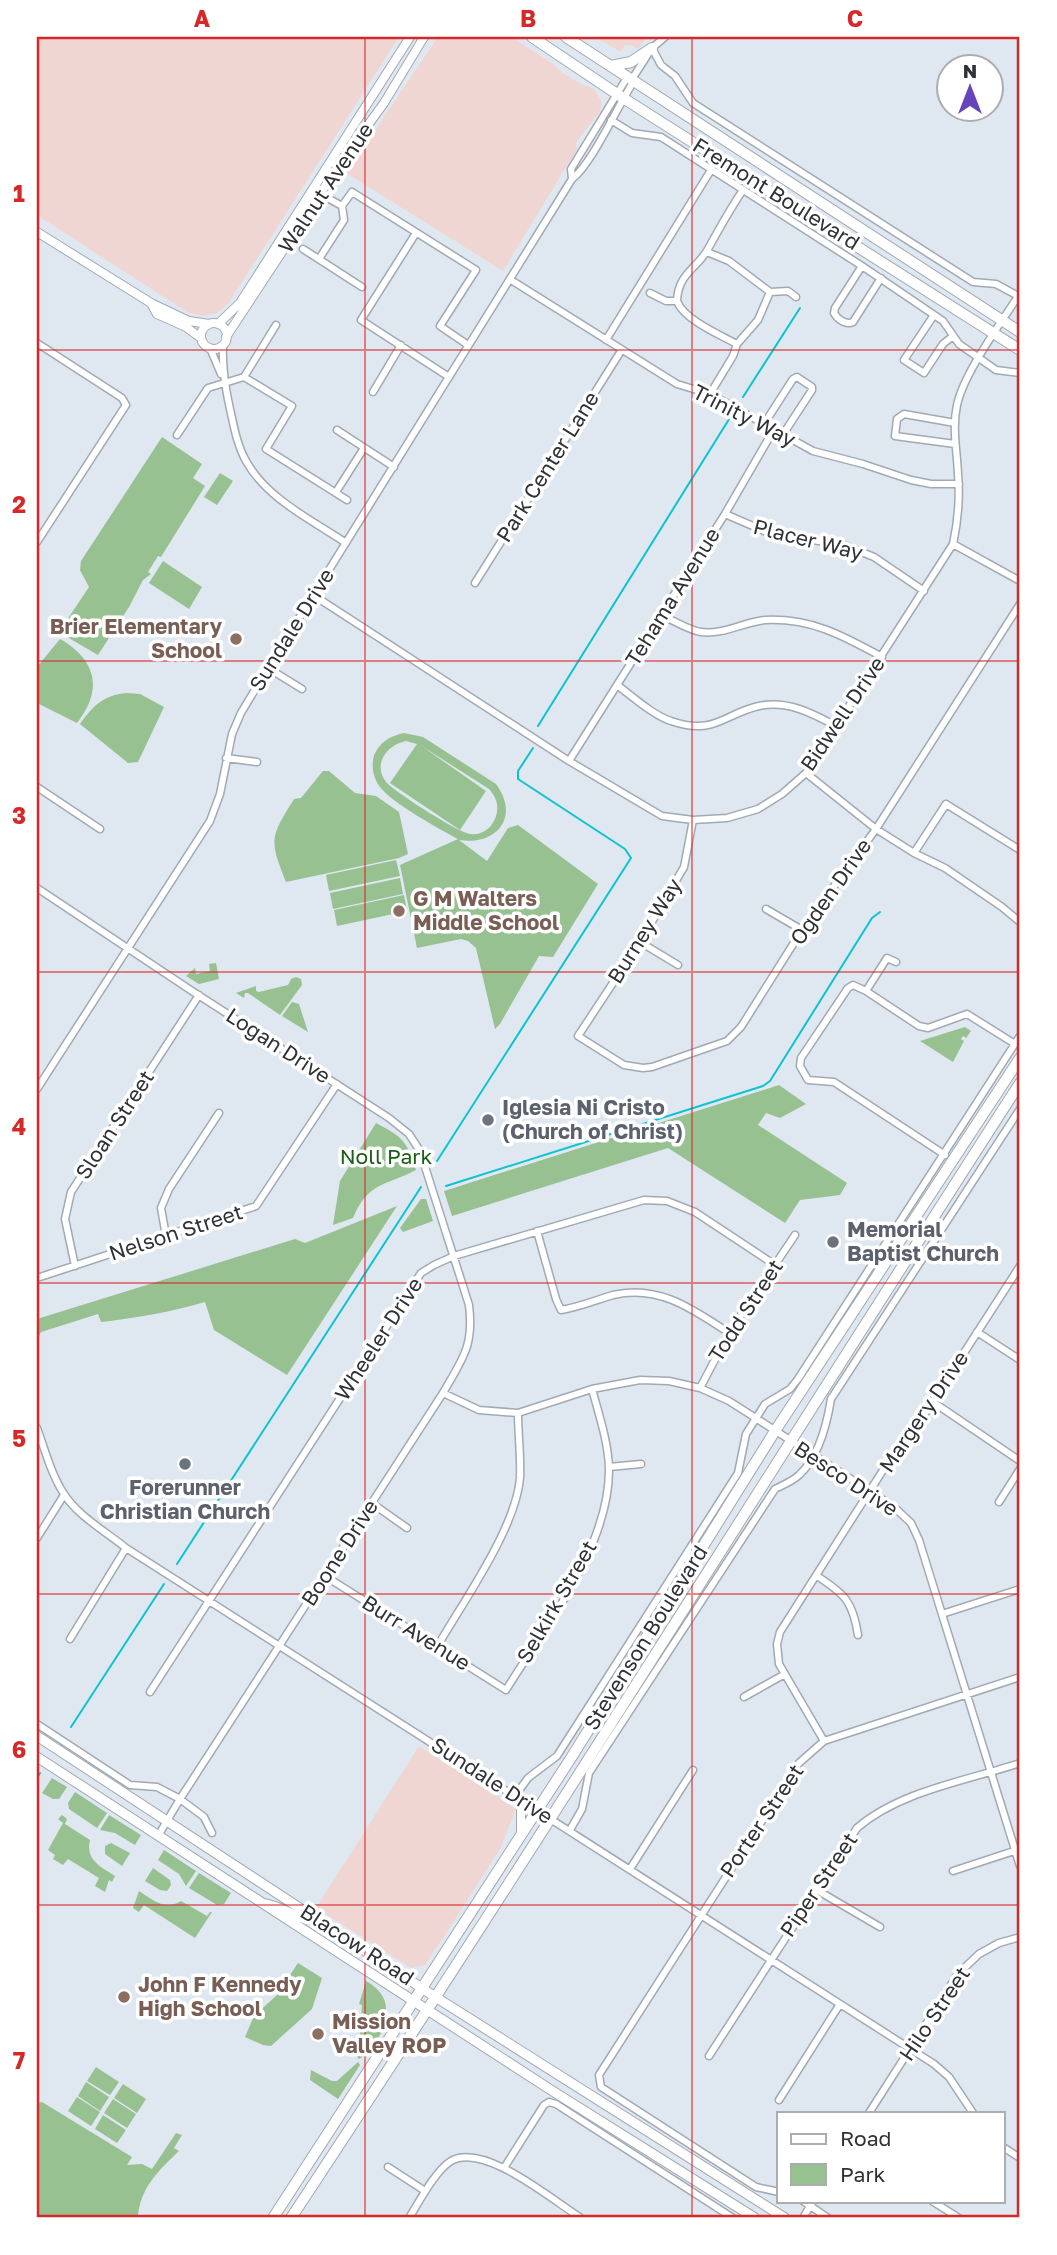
<svg xmlns="http://www.w3.org/2000/svg" width="1057" height="2255" font-family="'Golos Text',sans-serif">
	<rect width="100%" height="100%" fill="#dfe7f1"/>
	<!-- commercial -->
	<path fill="#f0d6d2" d="M37,37H399L228,304L217,313L203,316L187,312L37,215Z
		M438,37H511L552,63L561,72L581,84L594,89L602,102L600,111L576,143L577,149L503,271L346,173Z
		M595,37H647L638,49L631,45L624,46L621,52Z
		M419,1746L516,1809L500,1849L447,1932L425,1965L411,1968L316,1908Z"/>
	<!-- green -->
	<path fill="#97c191" fill-rule="evenodd" d="M162,437L202,464L193,478L205,486L161,557L158,556L148,572L151,574L143,580L129,607L98,655L62,634L61,629L89,587L80,570L81,561Z
		M220,473L233,481L217,505L204,497Z
		M163,561L202,587L189,609L149,583Z
		M60,639C97,660 103,690 77,723L37,703V667Z
		M127,693L140,694L164,707L138,762L128,763L80,724C93,706 103,695 127,693Z
		M404,733L423,737L496,784C521,818 495,846 459,840L487,861L508,828L518,825L598,884L553,957L539,956L500,1024L495,1029L476,948L468,941L461,939L417,948L400,865L458,839C439,829 392,803 380,787C373,778 371,766 374,755C380,742 390,736 404,733ZM406,741L417,744L390,783L460,830L486,791L420,745L489,789C500,801 500,814 490,827C484,832 479,835 471,834C460,834 397,793 388,784C371,766 386,745 406,741Z
		M323,771H329L355,793L376,796L399,812L408,854L399,858L286,882C269,839 270,838 294,799L301,798Z
		M396,860L400,876L329,891L326,875Z
		M400,878L403,894L333,909L330,893Z
		M404,895L407,911L337,926L334,910Z
		M216,963L219,979L199,984L186,976L195,968L196,974L210,971L209,964Z
		M296,977L301,979L302,985L280,1015L248,993H245L244,998L236,993L256,986V991L259,992L288,985L291,979Z
		M292,1002L299,1004L308,1032L282,1016Z
		M965,1027L971,1031L966,1038L963,1036L961,1039L964,1041L953,1062L920,1041Z
		M779,1085L806,1104L780,1118L766,1113L758,1125L847,1183L840,1195L800,1200L785,1223L668,1148L452,1216L444,1191Z
		M376,1123C404,1138 406,1140 416,1170C385,1186 368,1182 353,1218L333,1225L340,1181Z
		M421,1199H426L433,1221L403,1232L400,1228Z
		M397,1206L287,1375L214,1330L205,1302C171,1312 136,1318 101,1322L98,1314L41,1332L37,1341V1319L295,1239L305,1243Z
		M52,1778L67,1787L59,1799H53L42,1793Z
		M75,1792L107,1813L97,1828L69,1809L68,1803Z
		M62,1815L67,1819L65,1824L90,1840C85,1860 101,1867 115,1876L112,1882L109,1880L105,1892L95,1886L99,1878L68,1859L63,1865L53,1859L55,1855L48,1850L63,1823L58,1819Z
		M109,1815L141,1835L135,1845L115,1833L100,1830Z
		M111,1843L130,1853L122,1866L105,1854V1846Z
		M164,1850L196,1871L186,1886L179,1874L158,1860Z
		M153,1868L170,1880L171,1885L167,1891L160,1890L145,1881Z
		M199,1873L231,1893L224,1904L217,1905L189,1888Z
		M139,1891C153,1900 165,1911 181,1901L207,1916L210,1912H212L195,1938L144,1905L139,1912L133,1908Z
		M298,1963L322,1978L312,2009L271,2046L263,2045L245,2037L254,2016L276,1996Z
		M366,1981C385,1992 392,2007 380,2028L383,2030L368,2054L359,2059L350,2049L360,2034L362,2005L359,2004Z
		M358,2062L360,2065L338,2099L310,2080L311,2070L332,2081H337Z
		M96,2067L119,2082L110,2095L87,2081Z
		M86,2082L109,2097L100,2111L78,2096Z
		M123,2084L146,2099L137,2113L114,2098Z
		M77,2097L100,2112L91,2126L68,2111Z
		M113,2099L136,2114L127,2128L104,2113Z
		M42,2102L132,2157L127,2165L142,2164L152,2169L176,2133L182,2135L174,2148L179,2151C159,2170 139,2189 138,2218H37V2103Z
		M103,2115L126,2130L117,2143L95,2129Z"/>
	<g fill="none" stroke-linecap="round" stroke-linejoin="round">
		<!-- stream -->
		<path stroke="#0cc3d2" stroke-width="2" d="M743,397L800,308
			M538,726L731,416
			M437,1161L631,858L625,849L518,779V771L533,748
			M446,1186L763,1086L770,1081L872,918L880,912
			M177,1564L421,1187
			M71,1727L164,1584
			M37,1778L40,1773"/>
		<defs>
			<path id="minor" d="M652,48L661,65L675,76L693,103L973,282L996,284L1020,297
				M611,120L632,133L661,137L862,266L943,321L959,344L996,370L1020,373
				M572,179L571,169L628,76
				M317,192L342,206
				M342,206L352,192L476,270L440,326L468,345
				M416,233L361,320L449,377
				M303,249L362,287
				M707,252L729,261L770,292L788,291L796,297
				M319,259L344,220L342,206
				M862,266L835,308L834,313C838,320 846,325 853,322L881,278
				M511,280L677,384L710,394L813,451L863,464L911,480L931,484H959
				M650,293L666,301H677C683,319 720,335 737,344
				M677,301C678,273 698,268 708,249C719,229 730,209 743,190
				M934,315L904,360L924,373L943,344L953,336
				M606,340L711,170
				M37,343L122,398L126,405L37,542
				M223,345C222,367 225,387 230,409C234,427 237,445 246,461C267,499 312,520 346,543
				M210,348L221,374
				M244,377L292,406L266,449L347,500
				M373,392L401,345
				M710,394L733,356L737,344L758,320L770,292
				M955,423L904,414L897,419L895,436L955,444
				M764,424L793,379L797,377L812,387V390L782,436
				M337,430L394,467
				M177,435L208,388L244,377L276,325
				M336,492L364,448
				M725,514L769,533L844,545L874,557L924,591
				M953,544L1020,581
				M475,583L621,351
				M313,595L569,761L662,816L693,820L727,818L758,809L782,794L806,773L953,544C958,521 960,498 958,474C957,451 952,428 957,405C964,372 1002,322 1020,293
				M661,615C673,620 688,630 701,632C723,635 744,622 765,620C811,618 842,635 882,657
				M268,668L302,689
				M617,685C632,696 654,716 671,721C715,736 723,714 759,706C787,700 812,713 836,726
				M226,758L257,762
				M569,761L725,514L773,431
				M806,773L876,829L914,853L945,868L1002,907L1020,922
				M37,787L100,829
				M693,820L684,867L640,942L578,1036L624,1065L643,1068L652,1067L727,1041L741,1027L802,930L876,829L1020,604
				M914,853L946,804L1020,850
				M37,888L192,991L389,1118L409,1134L420,1151L469,1305C474,1346 463,1358 443,1393L180,1799L158,1836
				M766,909L802,930
				M640,942L678,965
				M866,991L887,958L896,962
				M37,1089L210,821L220,794L232,734L241,713L268,668L572,179C592,164 618,105 634,81V76L652,48L665,37
				M945,1155L834,1082L808,1080L800,1066L801,1058L848,988L853,985L866,991L919,1026L928,1028L967,1014L1015,1044
				M537,1231L556,1299L561,1310C579,1307 596,1300 613,1295C659,1284 694,1310 729,1333
				M166,1236L161,1208L169,1189L219,1113
				M75,1266L65,1219L71,1192L199,995
				M37,1278L256,1206L337,1084
				M977,1332L1020,1360
				M700,1388L729,1333L795,1235
				M443,1393L479,1410L518,1413L592,1389L640,1380L669,1381L700,1388L729,1401L893,1506L911,1523L919,1540L1020,1866
				M933,1402L1020,1461
				M37,1428C45,1450 51,1474 64,1494C78,1516 105,1531 126,1548L934,2064L949,2077L973,2113
				M609,1467L641,1464
				M999,1502L1020,1469
				M373,1504L407,1528
				M37,1538L64,1495
				M325,1576L506,1690C546,1625 610,1546 609,1468C608,1441 599,1415 592,1389
				M817,1576C845,1594 853,1602 858,1635
				M942,1614L1020,1589
				M70,1639L126,1548
				M437,1647C463,1602 516,1528 520,1478C521,1456 518,1434 518,1413
				M150,1692L421,1273L434,1265L454,1256L644,1200L667,1201L695,1212L775,1265
				M744,1697L785,1674
				M37,1724L130,1785L157,1787L180,1799L204,1817L212,1833
				M824,1741L779,1664L777,1644L780,1632L899,1445L922,1418L1020,1266
				M515,1796L528,1778L557,1756L738,1473L746,1434L765,1404L790,1389L798,1379L1020,1036
				M570,1830L582,1809L589,1773L775,1489C783,1485 793,1481 799,1475C819,1457 827,1424 831,1399L1020,1109
				M630,1869L693,1770
				M953,1871L1020,1849
				M815,1889L880,1927
				M709,2056L857,1828C900,1791 966,1781 1020,1763
				M779,2100L840,2004
				M869,2113L958,1974L979,1954L999,1943L1020,1937
				M1003,2147L1020,2158
				M388,2167L425,2191
				M504,2168L544,2105L549,2102L556,2104L733,2218
				M779,2192L756,2187L601,2087L599,2075L799,1763L824,1741L1020,1677
				M803,2201L828,2218
				M932,2201L959,2218
				M409,2218C419,2202 435,2171 451,2161C484,2142 552,2200 581,2218
				M803,2218L813,2201"/>
			<path id="tertiary" d="M37,232L151,303L189,321L209,324
				M151,303L157,314L186,327L201,338
				M201 336a13 13 0 1 1 26 0a13 13 0 1 1-26 0Z
				M218,324L240,303L410,37
				M226,337L341,162L384,103L424,37
				M521,1833V1800"/>
			<path id="secondary" d="M37,1736L437,1998L785,2218
				M37,1757L551,2090L755,2218
				M266,1904C285,1908 298,1920 318,1921"/>
			<path id="primary" d="M532,37L623,98L1020,350
				M566,37L1020,332
				M611,66L631,62L652,48
				M273,2218L571,1758L775,1431L1020,1058
				M291,2218C539,1843 776,1461 1020,1083"/>
		</defs>
		<!-- minor casing -->
		<use href="#minor" stroke="#a1a9b2" stroke-width="9"/>
		<!-- tertiary casing -->
		<use href="#tertiary" stroke="#a1a9b2" stroke-width="10"/>
		<!-- secondary casing -->
		<use href="#secondary" stroke="#a1a9b2" stroke-width="11"/>
		<!-- primary casing -->
		<use href="#primary" stroke="#a1a9b2" stroke-width="12"/>
		<!-- minor -->
		<use href="#minor" stroke="#fff" stroke-width="6"/>
		<!-- tertiary -->
		<use href="#tertiary" stroke="#fff" stroke-width="8"/>
		<!-- secondary -->
		<use href="#secondary" stroke="#fff" stroke-width="9"/>
		<!-- primary -->
		<use href="#primary" stroke="#fff" stroke-width="10"/>
	</g>
	<!-- grid -->
	<path fill="none" stroke="#d62828" stroke-width="2" stroke-opacity="0.55" d="M365,37V2218M692,37V2218M37,350H1020M37,661H1020M37,972H1020M37,1283H1020M37,1594H1020M37,1905H1020"/>
	<!-- markers -->
	<g fill="#8d6e63" stroke="#fff" stroke-width="2.5">
		<circle cx="236" cy="639" r="7"/>
		<circle cx="399" cy="911" r="7"/>
		<circle cx="124" cy="1997" r="7"/>
		<circle cx="318" cy="2034" r="7"/>
	</g>
	<g fill="#6b7280" stroke="#fff" stroke-width="2.5">
		<circle cx="488" cy="1120" r="7"/>
		<circle cx="833" cy="1242" r="7"/>
		<circle cx="185" cy="1464" r="7"/>
	</g>
	<g text-anchor="middle" stroke-width="7" stroke-linejoin="round" paint-order="stroke">
		<!-- street labels -->
		<g font-size="21" fill="#2e3135" stroke="#fff">
			<text transform="translate(326 188) rotate(-56)" y="7">Walnut Avenue</text>
			<text transform="translate(776 194) rotate(32)" y="7">Fremont Boulevard</text>
			<text transform="translate(744 416) rotate(27)" y="7">Trinity Way</text>
			<text transform="translate(548 467) rotate(-58)" y="7">Park Center Lane</text>
			<text transform="translate(808 540) rotate(14)" y="7">Placer Way</text>
			<text transform="translate(673 597) rotate(-58)" y="7">Tehama Avenue</text>
			<text transform="translate(292 630) rotate(-58)" y="7">Sundale Drive</text>
			<text transform="translate(843 714) rotate(-56)" y="7">Bidwell Drive</text>
			<text transform="translate(831 892) rotate(-55)" y="7">Ogden Drive</text>
			<text transform="translate(645 931) rotate(-58)" y="7">Burney Way</text>
			<text transform="translate(278 1046) rotate(33)" y="7">Logan Drive</text>
			<text transform="translate(115 1125) rotate(-57)" y="7">Sloan Street</text>
			<text transform="translate(176 1233) rotate(-18)" y="7">Nelson Street</text>
			<text transform="translate(746 1311) rotate(-57)" y="7">Todd Street</text>
			<text transform="translate(379 1339) rotate(-57)" y="7">Wheeler Drive</text>
			<text transform="translate(924 1412) rotate(-56)" y="7">Margery Drive</text>
			<text transform="translate(846 1479) rotate(33)" y="7">Besco Drive</text>
			<text transform="translate(340 1553) rotate(-57)" y="7">Boone Drive</text>
			<text transform="translate(557 1602) rotate(-60)" y="7">Selkirk Street</text>
			<text transform="translate(416 1633) rotate(32)" y="7">Burr Avenue</text>
			<text transform="translate(646 1638) rotate(-58)" y="7">Stevenson Boulevard</text>
			<text transform="translate(492 1781) rotate(33)" y="7">Sundale Drive</text>
			<text transform="translate(762 1821) rotate(-56)" y="7">Porter Street</text>
			<text transform="translate(819 1885) rotate(-56)" y="7">Piper Street</text>
			<text transform="translate(357 1945) rotate(33)" y="7">Blacow Road</text>
			<text transform="translate(935 2014) rotate(-56)" y="7">Hilo Street</text>
		</g>
		<!-- education labels -->
		<g font-size="21" font-weight="bold" fill="#785e54" stroke="#fff" text-anchor="start">
			<text x="222" y="634" text-anchor="end">Brier Elementary<tspan x="222" dy="24">School</tspan></text>
			<text x="413" y="906">G M Walters<tspan x="413" dy="24">Middle School</tspan></text>
			<text x="138" y="1992">John F Kennedy<tspan x="138" dy="24">High School</tspan></text>
			<text x="332" y="2029">Mission<tspan x="332" dy="24">Valley ROP</tspan></text>
		</g>
		<!-- worship labels -->
		<g font-size="21" font-weight="bold" fill="#5b616d" stroke="#fff" text-anchor="start">
			<text x="502" y="1115">Iglesia Ni Cristo<tspan x="502" dy="24">(Church of Christ)</tspan></text>
			<text x="847" y="1237">Memorial<tspan x="847" dy="24">Baptist Church</tspan></text>
			<text x="185" y="1495" text-anchor="middle">Forerunner<tspan x="185" dy="24">Christian Church</tspan></text>
		</g>
		<!-- park labels -->
		<g font-size="21" fill="#1b5e14" stroke="#fff">
			<text x="386" y="1164">Noll Park</text>
		</g>
	</g>
	<!-- border -->
	<rect width="1057" height="2255" fill="none" stroke="#ffffff" stroke-width="77"/>
	<!-- legend -->
	<rect x="777" y="2112" width="228" height="91" fill="#ffffff" stroke="#abadae" stroke-width="2"/>
	<rect x="791" y="2134" width="35" height="10" fill="#ffffff" stroke="#abadae" stroke-width="2"/>
	<text x="840" y="2146" font-size="21" fill="#2e3135">Road</text>
	<rect x="791" y="2164" width="35" height="21" fill="#97c191" stroke="#abadae" stroke-width="2"/>
	<text x="840" y="2182" font-size="21" fill="#2e3135">Park</text>
	<!-- north arrow -->
	<g transform="translate(970 88)"><circle r="33" fill="#ffffff" stroke="#abadae" stroke-width="2"/>
	<path d="M0-5L12 26L0 18L-12 26Z" fill="#6544bc"/>
	<text y="-10" font-size="19" font-weight="bold" text-anchor="middle" fill="#2e3135">N</text>
	</g>
	<rect x="38" y="38" width="980" height="2178" fill="none" stroke="#d62828" stroke-width="2.5"/>
	<g font-size="23" text-anchor="middle" font-weight="bold" fill="#d62828">
		<text x="202" y="27">A</text>
		<text x="528" y="27">B</text>
		<text x="855" y="27">C</text>
		<text x="19" y="202">1</text>
		<text x="19" y="513">2</text>
		<text x="19" y="824">3</text>
		<text x="19" y="1135">4</text>
		<text x="19" y="1447">5</text>
		<text x="19" y="1758">6</text>
		<text x="19" y="2069">7</text>
	</g>
</svg>
